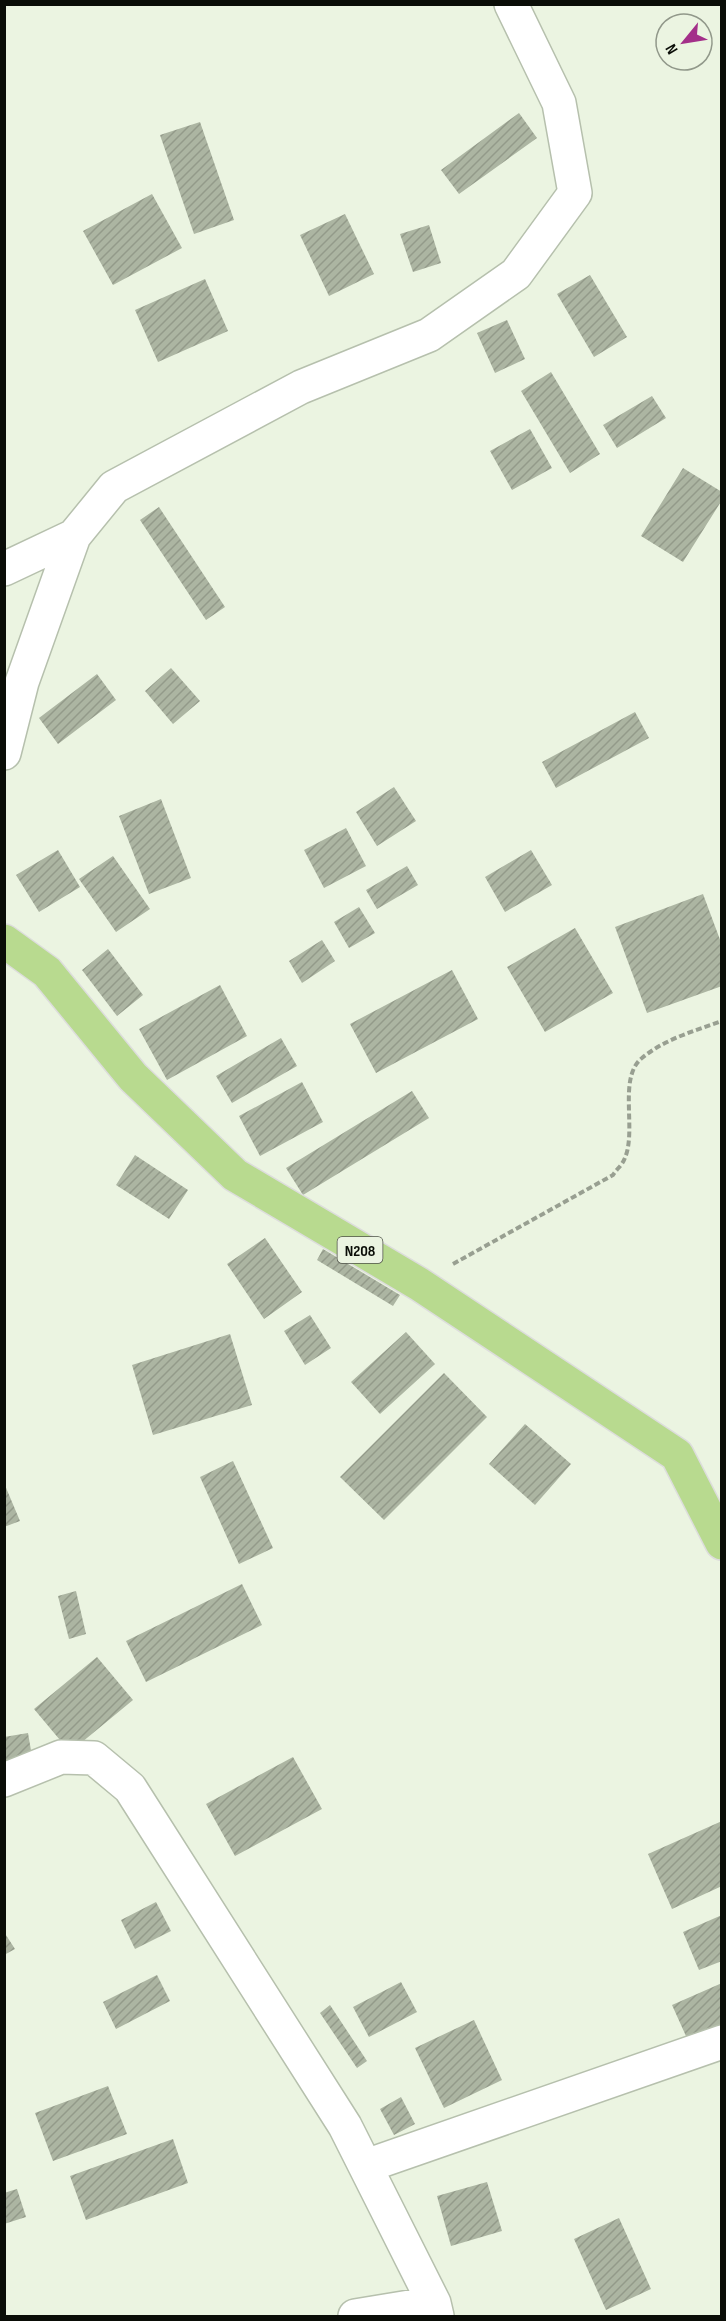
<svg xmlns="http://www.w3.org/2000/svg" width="726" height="2321" font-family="'Sofia Sans Condensed',sans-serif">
	<defs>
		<pattern id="building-hatch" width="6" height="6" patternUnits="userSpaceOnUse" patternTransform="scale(1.5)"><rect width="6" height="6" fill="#acb5a2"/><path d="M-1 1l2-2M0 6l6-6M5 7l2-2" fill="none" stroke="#939a8a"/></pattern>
	</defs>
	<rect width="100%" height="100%" fill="#ebf4e1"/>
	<!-- building -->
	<path fill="url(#building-hatch)" d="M519,113L537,138L459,194L441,170Z
		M200,122L234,220L194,234L160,135Z
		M152,194L182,248L113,285L83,231Z
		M345,214L374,274L329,296L300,235Z
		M429,225L441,263L413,272L400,234Z
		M590,275L627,337L594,357L557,294Z
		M205,279L228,331L158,362L135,310Z
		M507,320L525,359L495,373L477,333Z
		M551,372L600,454L570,473L521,391Z
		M652,396L666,418L617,448L603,425Z
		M530,429L552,468L512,490L490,451Z
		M683,468L722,492V500L683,562L641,536Z
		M159,507L225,607L206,620L140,520Z
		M171,668L200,701L173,724L145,691Z
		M97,674L116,700L58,744L39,718Z
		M635,712L649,738L556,788L542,762Z
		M394,787L416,821L377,846L356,812Z
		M161,799L191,878L149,894L119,816Z
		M346,828L366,866L324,888L304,850Z
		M58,850L80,887L39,912L16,875Z
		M531,850L552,885L505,912L485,877Z
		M113,856L150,909L116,932L79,879Z
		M407,866L418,885L377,909L366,890Z
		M703,894L722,945V986L647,1013L615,927Z
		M359,907L375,933L349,948L334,922Z
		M575,928L613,993L545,1032L507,967Z
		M322,940L335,961L302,983L289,961Z
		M108,949L143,995L117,1016L82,970Z
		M452,970L478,1019L376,1073L350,1024Z
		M220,985L247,1036L167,1080L139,1029Z
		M281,1038L297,1066L232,1103L216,1076Z
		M302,1082L323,1122L260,1156L239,1116Z
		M412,1091L429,1118L303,1195L286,1168Z
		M135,1155L188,1190L169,1219L116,1185Z
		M265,1238L302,1292L264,1319L227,1264Z
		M323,1249L400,1295L393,1306L317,1260Z
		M310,1315L331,1348L305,1365L284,1331Z
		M406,1332L435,1364L380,1414L351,1382Z
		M230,1334L252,1405L153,1435L132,1365Z
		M444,1373L487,1417L384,1520L340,1477Z
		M525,1424L571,1464L535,1505L489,1464Z
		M233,1461L273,1548L239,1564L200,1477Z
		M4,1483L20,1521L4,1527Z
		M242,1584L262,1625L146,1682L126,1641Z
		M76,1591L86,1634L69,1639L58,1596Z
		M97,1657L133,1700L70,1752L34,1709Z
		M28,1733L33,1762L4,1766V1737Z
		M293,1757L322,1809L235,1856L206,1804Z
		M722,1821V1886L672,1909L648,1854Z
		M156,1902L171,1931L135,1949L121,1920Z
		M722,1915V1961L699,1970L683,1932Z
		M4,1932L15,1949L4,1955Z
		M157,1975L170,2001L116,2029L103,2002Z
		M401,1982L417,2012L369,2037L353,2007Z
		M722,1983V2030L690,2045L672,2005Z
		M330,2005L367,2061L357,2068L320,2013Z
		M474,2020L502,2080L444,2108L415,2048Z
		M108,2086L127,2134L53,2161L35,2113Z
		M401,2097L415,2124L394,2135L380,2109Z
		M173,2139L188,2183L86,2220L70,2176Z
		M487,2182L502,2231L451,2246L437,2196Z
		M17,2189L26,2217L4,2224V2193Z
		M619,2218L651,2289L606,2310L574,2239Z"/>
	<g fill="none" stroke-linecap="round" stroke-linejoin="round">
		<defs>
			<path id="minor" d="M4,569L74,536
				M4,753L22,682L74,536L114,487L301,387L429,335L516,274L575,193L559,103L511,4
				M4,1780L61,1757L94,1758L130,1788L345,2126L434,2303L437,2316
				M366,2166L722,2042
				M355,2316L434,2303"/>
			<path id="highway" d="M4,941L47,972L133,1077L235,1175L419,1284L677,1455L722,1543"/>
		</defs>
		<!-- minor casing -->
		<use href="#minor" stroke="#b6c0ad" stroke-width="36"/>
		<!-- highway casing -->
		<use href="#highway" stroke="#dddddc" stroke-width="36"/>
		<!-- path -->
		<path stroke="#989f91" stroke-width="4" stroke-dasharray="6 3" stroke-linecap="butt" d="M453,1264L613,1175C616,1170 622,1165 624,1160C638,1132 617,1078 642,1058C665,1039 694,1031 722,1021"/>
		<!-- minor -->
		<use href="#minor" stroke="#fff" stroke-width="33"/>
		<!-- highway -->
		<use href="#highway" stroke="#b8da8f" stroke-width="33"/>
	</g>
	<g text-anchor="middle" stroke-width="4.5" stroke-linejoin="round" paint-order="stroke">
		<!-- shield labels -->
		<rect fill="#ebf4e1" stroke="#4e5248" stroke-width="1.5" x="337.5" y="1237" width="45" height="26" rx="4.5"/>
		<g font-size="16" font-weight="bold" fill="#0a0d07">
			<text x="360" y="1256">N208</text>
		</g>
	</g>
	<!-- border -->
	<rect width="726" height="2321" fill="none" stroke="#0a0d07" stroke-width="12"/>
	<!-- north arrow -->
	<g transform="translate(684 42) rotate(240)"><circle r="28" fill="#ebf4e1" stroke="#91988a" stroke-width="1.5"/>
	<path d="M0-4.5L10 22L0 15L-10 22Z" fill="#a32f89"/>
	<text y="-9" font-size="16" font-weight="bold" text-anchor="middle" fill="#0a0d07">N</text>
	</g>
</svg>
